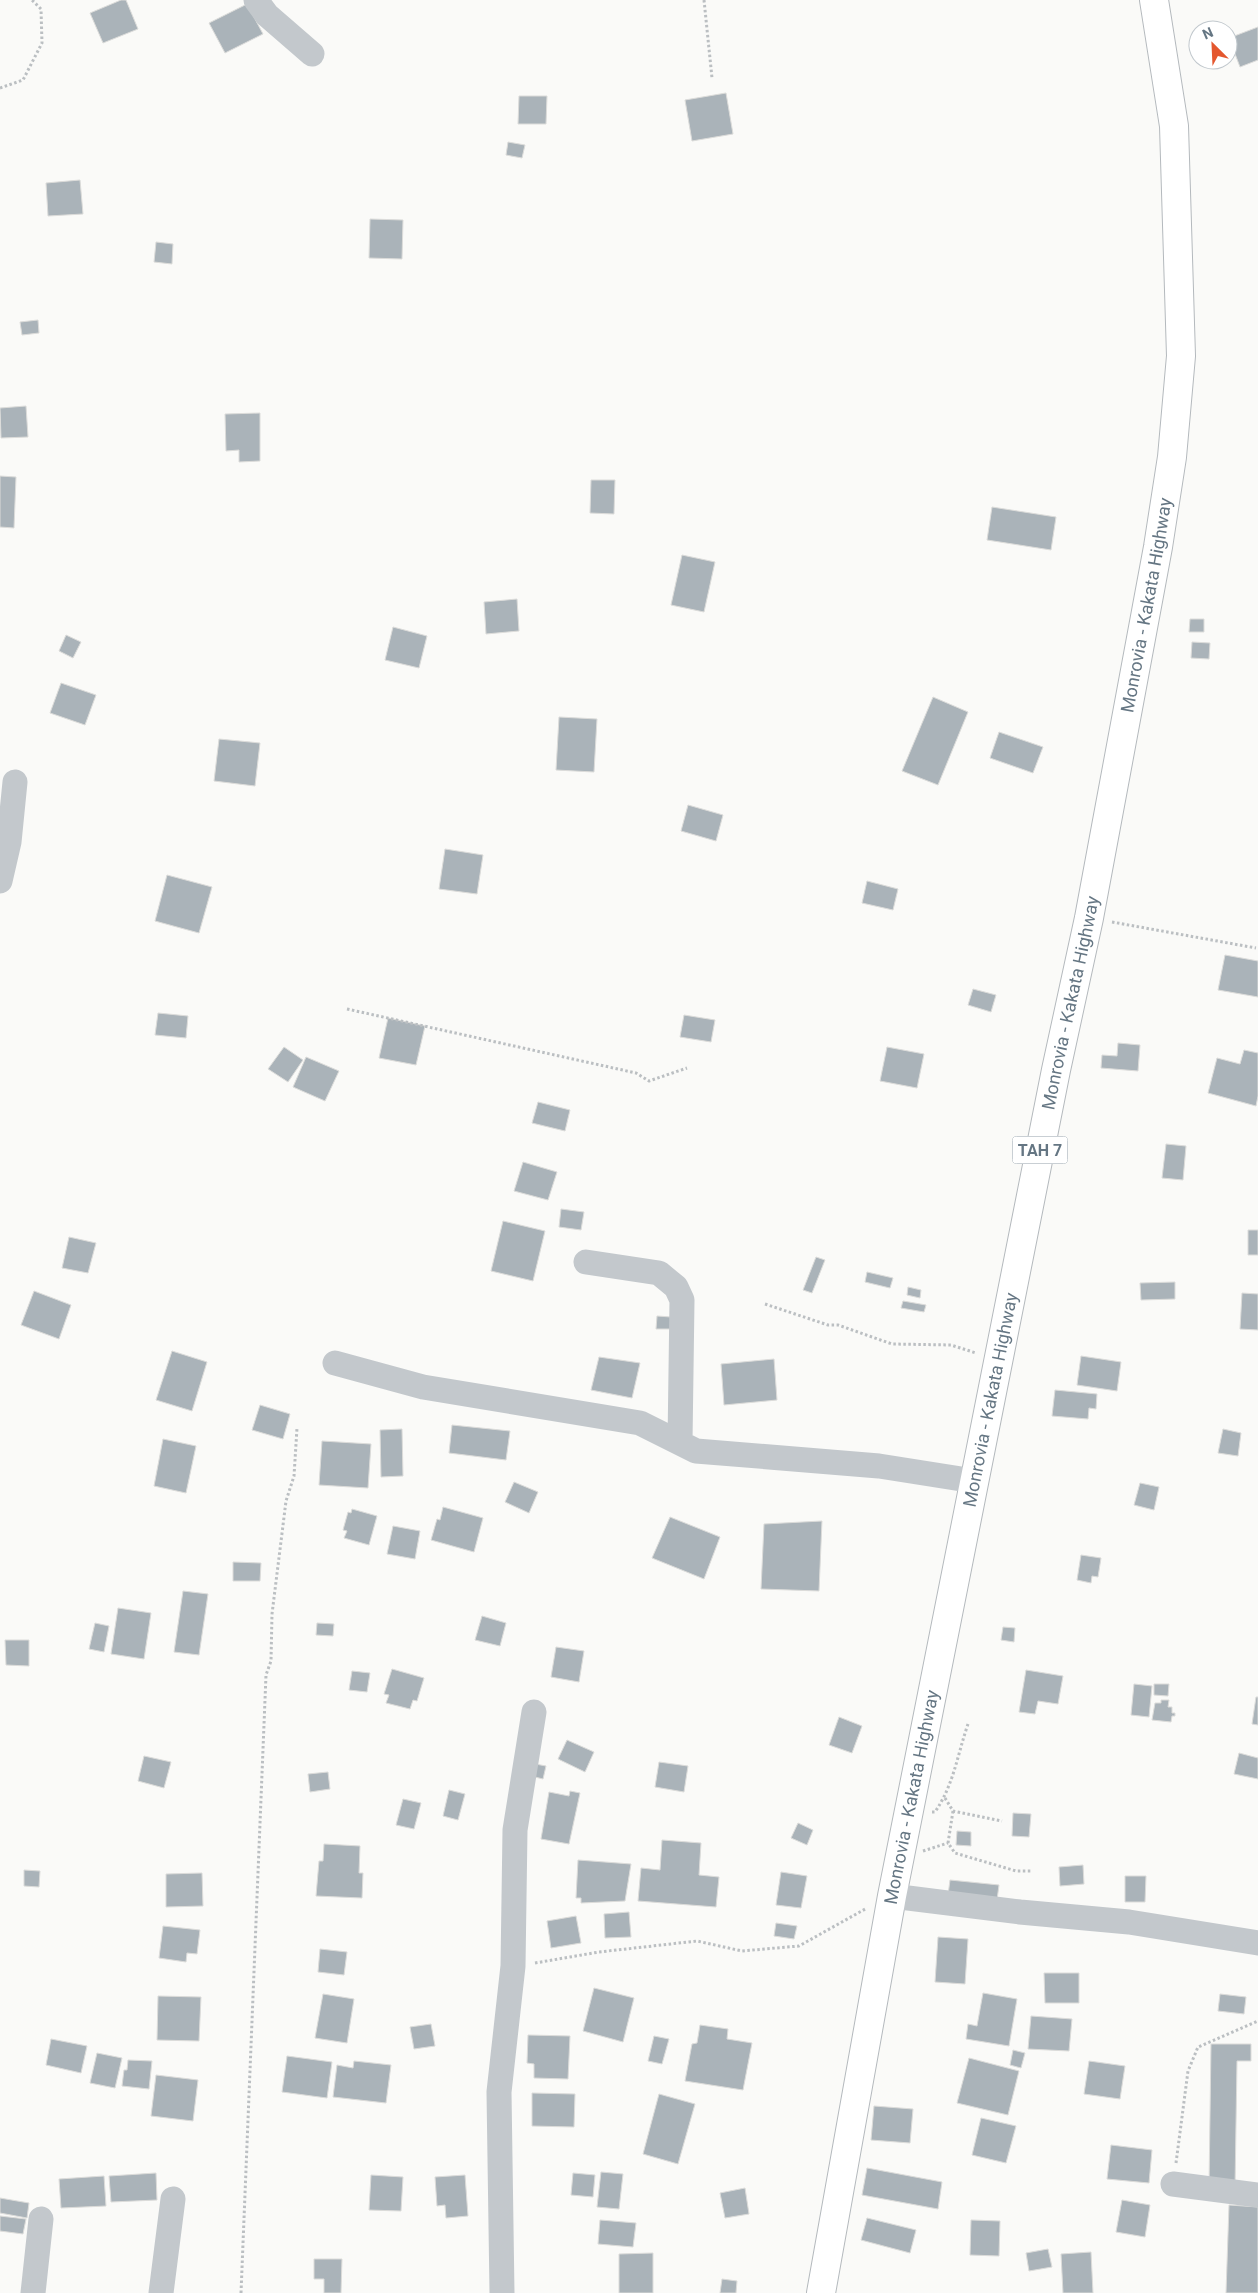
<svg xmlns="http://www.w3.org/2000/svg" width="1258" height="2293" font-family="Roboto,sans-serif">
	<rect width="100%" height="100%" fill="#fafaf8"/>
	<!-- building -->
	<path fill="#aab3b9" stroke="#dcdcda" d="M121,0H126L138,29L103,43L90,13Z
		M247,4L263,34L225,53L209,23Z
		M1258,27V60L1240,67L1229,38Z
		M726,93L733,134L692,141L685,100Z
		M519,96H547L546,124H518Z
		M508,142L525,145L522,158L506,155Z
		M80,180L83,214L48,216L46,183Z
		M370,219L403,220L402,259L369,258Z
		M156,242L173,244L172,264L154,262Z
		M38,320L39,333L22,335L20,322Z
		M26,406L28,437L1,438L0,408Z
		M260,413V461L239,462V450L226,451L225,414Z
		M0,476L16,477L14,528L0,527Z
		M591,480H615L614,514L590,513Z
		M992,507L1056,517L1051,550L987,540Z
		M682,555L715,562L704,612L671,605Z
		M517,599L519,631L486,634L484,602Z
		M1190,619H1204V632H1189Z
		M393,627L427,636L419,668L385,660Z
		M66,635L81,642L73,658L59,651Z
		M1192,642L1210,643L1209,659L1191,658Z
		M61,683L96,695L85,725L50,713Z
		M933,697L968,712L938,785L902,771Z
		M559,717L597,719L594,772L556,770Z
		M999,732L1043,747L1033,773L990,758Z
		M219,739L260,743L255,786L214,781Z
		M688,805L723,815L716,841L681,831Z
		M445,849L483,855L477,894L439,889Z
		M167,875L212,887L199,933L155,921Z
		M867,881L898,889L893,910L862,903Z
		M1225,955L1258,961V997L1218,990Z
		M973,989L996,995L991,1012L968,1005Z
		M158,1013L188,1016L186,1038L155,1035Z
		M684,1015L715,1020L711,1042L680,1037Z
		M388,1018L425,1026L416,1065L379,1058Z
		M1118,1043L1140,1045L1138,1071L1101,1068L1102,1055L1117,1056Z
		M284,1047L303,1060L288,1082L268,1069Z
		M887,1047L924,1054L917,1088L880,1081Z
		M1244,1050L1258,1053V1096L1256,1106L1208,1093L1217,1058L1240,1064Z
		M306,1057L339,1071L325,1101L293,1087Z
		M538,1102L570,1110L565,1131L532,1123Z
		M1166,1144L1186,1146L1183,1180L1162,1178Z
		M523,1162L557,1172L548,1200L514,1191Z
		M561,1209L584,1212L581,1230L559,1227Z
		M503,1221L545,1231L533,1281L491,1271Z
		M1248,1230H1258V1255H1248Z
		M69,1237L96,1243L88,1273L62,1268Z
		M816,1257L825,1260L812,1293L803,1290Z
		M867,1272L893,1278L890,1288L865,1282Z
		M1175,1282V1299L1141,1300L1140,1283Z
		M908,1287L921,1290L920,1298L907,1295Z
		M34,1291L71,1305L59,1339L21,1325Z
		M1242,1293L1258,1294V1330L1240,1329Z
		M903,1301L926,1305L924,1312L901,1308Z
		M657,1316L671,1317V1329H656Z
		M172,1351L207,1362L192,1411L156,1400Z
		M1081,1356L1121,1362L1117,1391L1077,1385Z
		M599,1357L640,1363L632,1398L591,1390Z
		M774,1359L777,1400L724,1405L721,1364Z
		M1055,1390L1097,1394L1096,1409L1089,1408L1088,1419L1052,1416Z
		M260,1405L290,1414L283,1439L252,1430Z
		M452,1425L510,1431L506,1460L449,1453Z
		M402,1429L403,1476L381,1477L380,1430Z
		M1223,1429L1241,1433L1238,1456L1218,1453Z
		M163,1439L196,1446L186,1493L154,1486Z
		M322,1441L371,1444L368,1488L319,1485Z
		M514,1482L538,1492L529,1513L505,1502Z
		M1140,1483L1159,1487L1154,1510L1134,1505Z
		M443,1507L483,1518L474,1552L431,1540L437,1519L440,1520Z
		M352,1509L377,1516L369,1545L344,1538L347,1531L343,1530L348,1512L351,1513Z
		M670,1517L720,1537L704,1579L652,1558Z
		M822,1521L819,1591L761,1589L764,1524Z
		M393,1526L420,1531L415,1559L387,1554Z
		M1081,1555L1101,1558L1098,1577L1092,1576L1091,1583L1077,1580Z
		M233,1562L261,1563L260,1581H233Z
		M183,1591L208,1594L199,1655L174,1652Z
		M118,1608L151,1613L144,1659L111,1654Z
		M482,1616L506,1623L500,1646L475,1640Z
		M95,1623L109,1626L104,1652L89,1649Z
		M317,1623L334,1624L333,1636L316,1635Z
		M1003,1627L1015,1628L1014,1642L1001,1640Z
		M5,1640H29V1666L6,1665Z
		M556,1647L584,1651L579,1682L551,1677Z
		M392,1669L424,1678L417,1701L413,1700L410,1709L386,1703L389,1695L384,1694Z
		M1026,1670L1063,1676L1058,1704L1038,1701L1035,1714L1019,1712Z
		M352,1671L370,1673L367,1692L349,1690Z
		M1134,1684L1152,1686L1149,1717L1131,1715Z
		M1154,1684H1169L1168,1696L1154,1695Z
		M1256,1697H1258V1725L1252,1724Z
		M1161,1700H1169L1168,1707H1172V1713H1175V1716H1172L1171,1722L1152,1720L1155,1703H1161Z
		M839,1717L862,1726L852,1753L829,1745Z
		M567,1740L594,1752L585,1772L558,1759Z
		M1239,1753L1258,1758V1779L1234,1774Z
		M144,1756L171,1762L164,1788L138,1781Z
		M659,1762L688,1766L684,1792L655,1787Z
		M530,1763L546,1766L543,1779L527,1775Z
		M328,1772L330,1789L310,1792L308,1774Z
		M449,1790L465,1794L458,1820L443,1816Z
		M570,1791L580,1793L569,1844L541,1839L549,1792L569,1796Z
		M403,1799L421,1803L414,1829L396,1825Z
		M1013,1813L1031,1814L1029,1837L1012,1836Z
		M798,1823L813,1830L807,1845L791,1838Z
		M957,1831L971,1832V1846L956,1845Z
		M662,1840L701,1843L699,1875L719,1877L716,1907L638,1901L641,1868L660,1870Z
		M324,1844L360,1846L359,1873H363L362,1898L316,1896L319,1861H323Z
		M578,1860L631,1864L625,1901L581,1903V1898H576Z
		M1083,1865L1084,1884L1060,1886L1059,1867Z
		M24,1870L40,1871L39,1887L24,1886Z
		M781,1872L807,1876L801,1908L776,1905Z
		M202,1873L203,1906L166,1907V1874Z
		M1125,1876H1146L1145,1902H1125Z
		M950,1880L999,1885L997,1900L948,1895Z
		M629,1912L631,1937L605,1938L604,1914Z
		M576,1916L581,1943L551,1948L547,1921Z
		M776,1923L797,1926L794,1939L774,1936Z
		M163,1926L200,1930L197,1954L187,1953L186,1962L159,1958Z
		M938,1937L968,1939L965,1984L935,1982Z
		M320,1949L347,1952L344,1975L318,1972Z
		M1044,1973H1079V2003H1045Z
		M594,1988L634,1998L623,2042L583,2031Z
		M983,1993L1017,1999L1009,2046L966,2039L968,2024L977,2026Z
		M323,1994L354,1999L347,2043L315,2038Z
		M1220,1994L1246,1997L1244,2014L1218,2011Z
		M158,1996L201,1997L199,2041L157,2040Z
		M1031,2016L1072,2019L1069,2051L1028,2049Z
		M431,2024L435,2046L414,2049L410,2027Z
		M700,2025L728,2029L727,2039L752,2043L743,2090L685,2081L692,2044L697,2043Z
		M528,2035L570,2036L568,2079L534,2078V2064L527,2063Z
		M654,2036L669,2039L662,2064L648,2061Z
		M51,2039L87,2046L81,2073L46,2065Z
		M1211,2044H1251V2061H1237L1235,2187H1209Z
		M1013,2050L1025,2053L1021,2068L1010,2065Z
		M97,2053L122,2058L115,2088L90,2083Z
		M287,2056L332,2062L327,2098L282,2092Z
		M969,2058L1019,2071L1008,2115L957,2103Z
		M128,2060L152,2061L149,2089L122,2086L124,2070H127Z
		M354,2061L391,2065L386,2103L333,2097L337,2065L353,2068Z
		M1089,2061L1125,2066L1120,2099L1084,2094Z
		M156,2075L198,2080L193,2121L151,2116Z
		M532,2093L575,2094L574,2127L532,2126Z
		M659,2094L695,2104L678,2164L643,2154Z
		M874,2106L913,2109L910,2143L871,2140Z
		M981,2118L1016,2126L1006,2163L972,2155Z
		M1111,2145L1152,2150L1149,2183L1107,2179Z
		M867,2168L942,2182L938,2209L862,2195Z
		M601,2172L623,2174L619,2209L597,2207Z
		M156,2173L157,2200L111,2202L109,2176Z
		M573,2173L595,2175L593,2197L571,2195Z
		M371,2175L403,2177L401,2211L369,2210Z
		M465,2175L468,2216L446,2218L445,2205L437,2206L435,2177Z
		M104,2176L106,2206L61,2208L59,2179Z
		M745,2188L749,2214L725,2218L720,2193Z
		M0,2198L29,2203L27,2218L0,2213Z
		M1122,2200L1150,2205L1145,2237L1116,2232Z
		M1229,2205L1258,2207V2293H1226Z
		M0,2216L26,2219L23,2234L0,2231Z
		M867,2218L916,2230L910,2253L861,2240Z
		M600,2220L636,2223L633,2247L598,2244Z
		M971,2220L1000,2221L999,2256L970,2255Z
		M1048,2249L1052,2267L1029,2271L1026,2253Z
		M1091,2252L1093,2293H1063L1061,2254Z
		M653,2253V2293H619V2254Z
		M314,2259H342L341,2293H324V2279H314Z
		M722,2279L737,2281L736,2293H720Z"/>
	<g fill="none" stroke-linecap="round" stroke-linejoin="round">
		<defs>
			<g id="highway">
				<path id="s1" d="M821,2293L892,1896L1056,1070L1089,918L1158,547L1172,457L1181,356L1174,126L1154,0"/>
			</g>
		</defs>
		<!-- highway casing -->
		<use href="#highway" stroke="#b4b9bd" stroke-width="30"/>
		<!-- path -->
		<path stroke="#bbbfc2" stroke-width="3" stroke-dasharray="2.5 2.5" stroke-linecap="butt" d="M704,0L712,78
			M0,88L23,80L42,43L41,9L32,0
			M1112,922L1256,948
			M347,1009L636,1073L649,1081L687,1068
			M765,1304L828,1325H838L892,1344L951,1345L976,1353
			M945,1798L953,1811L1002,1821
			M953,1811L948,1843L955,1853L1016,1871H1031
			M932,1812H935C954,1784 957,1756 968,1724
			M923,1851L948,1843
			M535,1963L599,1952L697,1941L742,1951L799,1946L867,1908
			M1176,2163L1188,2071L1198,2047L1258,2021
			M241,2293L266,1675L271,1661L272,1614L286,1501L294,1476L297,1428"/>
		<!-- minor -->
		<path stroke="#c3c8cc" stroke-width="25" d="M256,0L267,15L312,54
			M0,881L9,842L15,782
			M586,1262L659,1273L676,1287L682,1300L680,1442
			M335,1363L423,1387L640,1423L696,1451L879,1466L974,1481
			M892,1896L1020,1912L1129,1922L1258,1943
			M1173,2184L1258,2195
			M33,2293L41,2219
			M161,2293L173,2199
			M502,2293L499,2092L513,1966L515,1830L534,1712"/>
		<!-- highway -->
		<use href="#highway" stroke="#fff" stroke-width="28"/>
	</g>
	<g text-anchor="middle" stroke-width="5" stroke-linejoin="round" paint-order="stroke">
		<!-- shield labels -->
		<rect fill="#fff" stroke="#939fa8" stroke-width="1" x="1012.5" y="1136.5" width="55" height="27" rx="4"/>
		<g font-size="16" font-weight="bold" fill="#657683">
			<text x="1040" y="1156">TAH 7</text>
		</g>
		<!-- street labels -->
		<g font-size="18" fill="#657683" stroke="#fff">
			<text dy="6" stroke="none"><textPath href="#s1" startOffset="1719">Monrovia - Kakata Highway</textPath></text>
			<text dy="6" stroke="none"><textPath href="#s1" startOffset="1314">Monrovia - Kakata Highway</textPath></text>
			<text dy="6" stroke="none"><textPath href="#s1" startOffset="909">Monrovia - Kakata Highway</textPath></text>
			<text dy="6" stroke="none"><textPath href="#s1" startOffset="504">Monrovia - Kakata Highway</textPath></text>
		</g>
	</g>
	<!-- north arrow -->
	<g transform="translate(1213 45) rotate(336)"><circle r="24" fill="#ffffff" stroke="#c1c8cd"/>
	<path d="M0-4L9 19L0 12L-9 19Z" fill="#e4572e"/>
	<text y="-8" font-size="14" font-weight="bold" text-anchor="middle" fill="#657683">N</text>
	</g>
</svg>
